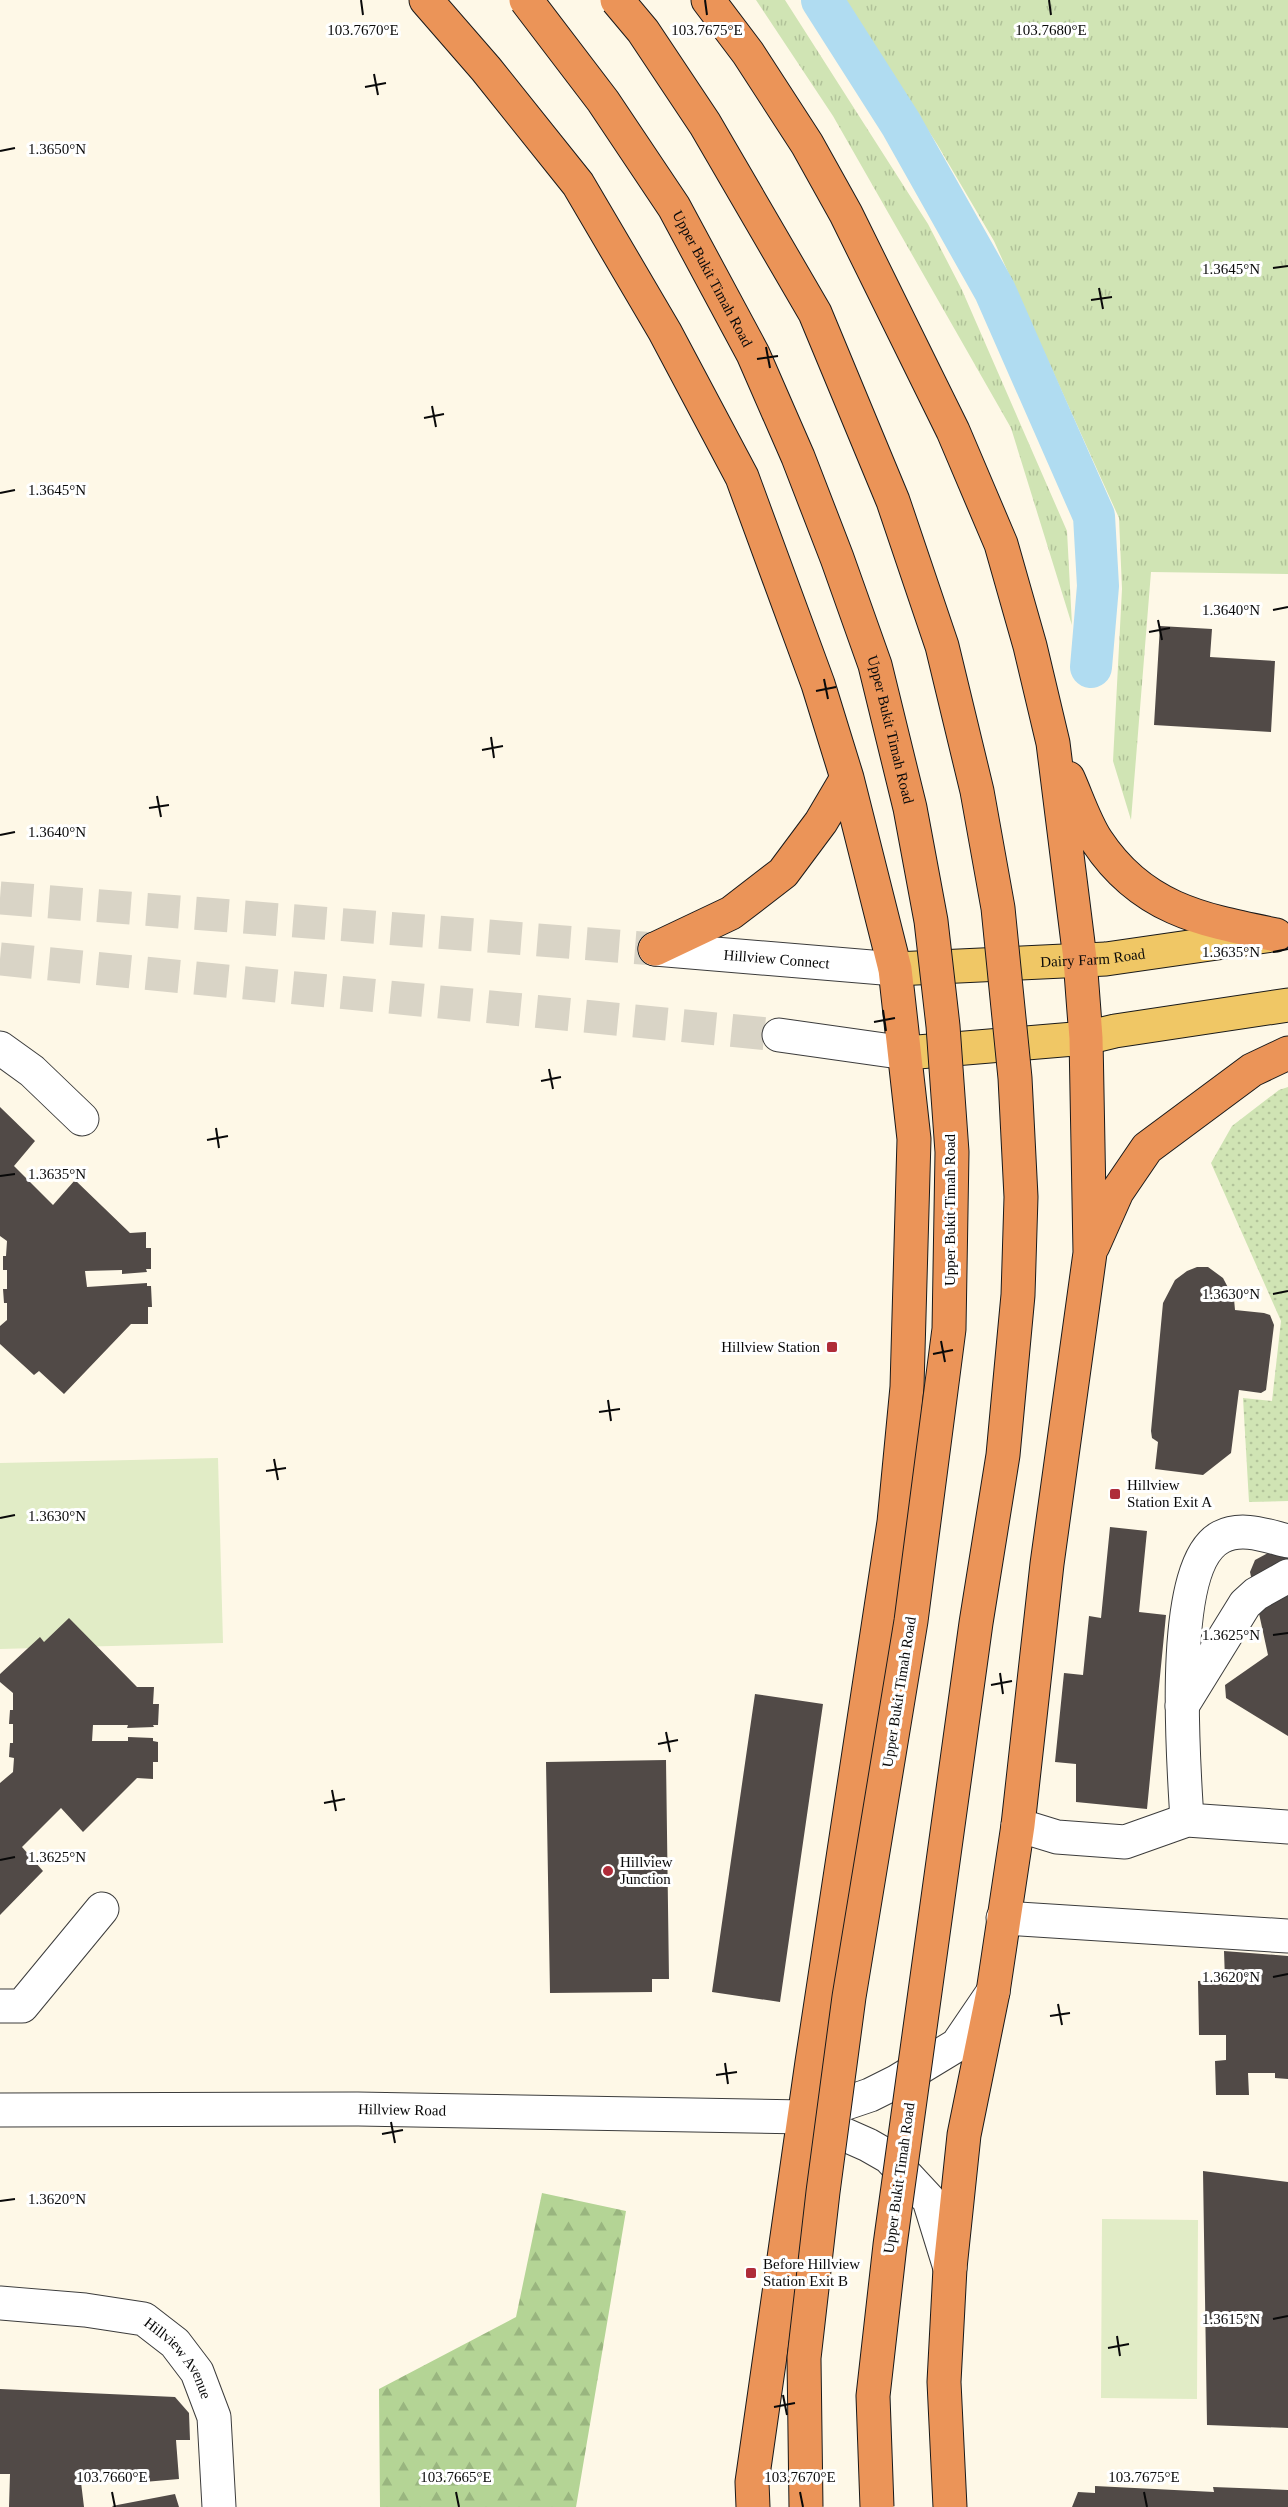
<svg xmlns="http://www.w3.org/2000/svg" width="1288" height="2507" font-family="'Times New Roman',serif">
	<defs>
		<pattern id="grass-tufts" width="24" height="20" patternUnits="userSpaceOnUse" patternTransform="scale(1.5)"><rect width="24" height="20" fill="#d0e4b4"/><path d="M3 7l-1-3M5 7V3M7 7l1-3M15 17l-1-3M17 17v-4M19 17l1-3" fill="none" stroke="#b1c299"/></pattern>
		<pattern id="forest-firs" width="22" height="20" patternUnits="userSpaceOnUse" patternTransform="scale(1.5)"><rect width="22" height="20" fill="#b4d495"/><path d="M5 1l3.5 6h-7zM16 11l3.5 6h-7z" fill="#99b57f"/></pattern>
		<pattern id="park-dots" width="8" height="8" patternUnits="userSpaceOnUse" patternTransform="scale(1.5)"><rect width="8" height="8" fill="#d0e4b4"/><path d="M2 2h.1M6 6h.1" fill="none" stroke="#b1c299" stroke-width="1.8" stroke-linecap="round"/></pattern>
	</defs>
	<rect width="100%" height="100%" fill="#fef8e7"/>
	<!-- grass -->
	<path fill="url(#grass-tufts)" d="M756,0H785L928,224L962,290L1067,531L1072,625L1011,428L833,116Z
		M843,0H1288V574L1151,572L1131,820L1113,761L1122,589L1119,518L994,241L937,144Z"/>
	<!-- forest -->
	<path fill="url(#forest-firs)" d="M542,2193L626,2211L576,2507H380L379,2389L516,2317Z"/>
	<!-- park -->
	<path fill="url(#park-dots)" d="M1288,1087V1501L1249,1502L1243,1398L1272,1401L1281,1321L1211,1163L1232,1126L1279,1090Z"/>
	<!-- pitch -->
	<path fill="#e1ecc6" d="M218,1458L223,1643L0,1649V1463Z
		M1102,2219L1198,2220L1197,2399L1101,2398Z"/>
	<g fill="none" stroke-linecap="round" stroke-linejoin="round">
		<!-- canal -->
		<path stroke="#b0dcf1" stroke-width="42" d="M822,0L901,124L995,291L1094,516L1098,586L1091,667"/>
	</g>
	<!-- building -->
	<path fill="#514a47" d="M1160,626L1212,629L1210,657L1275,661L1271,732L1154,725Z
		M0,1107L35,1141L14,1166L53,1205L75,1180L130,1233L146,1232V1248H151V1269H146L147,1272L122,1274V1270L85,1271L87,1287L147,1283V1286H151L152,1307H148V1324H131L64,1394L39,1371L34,1375L0,1344V1326L7,1320V1303H4L3,1289H7V1270H3V1256H6L7,1241L0,1236Z
		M1197,1267H1208L1223,1278L1234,1299L1235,1310L1264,1313L1270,1315L1274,1325L1266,1390L1261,1393L1239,1390L1231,1453L1203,1475L1155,1469L1158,1442L1152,1438L1151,1431L1163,1303L1175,1280L1187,1271Z
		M1110,1527L1147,1531L1139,1612L1166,1615L1147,1809L1076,1802V1764L1055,1762L1064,1673L1083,1675L1089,1616L1101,1618Z
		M1268,1553L1288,1558V1736L1226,1698L1225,1685L1268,1655L1250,1572L1255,1560Z
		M69,1618L137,1687H154L153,1704H159L158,1725H153L154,1727L127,1728L128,1725H93L92,1741H128V1737L153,1738V1741L158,1742V1762H153V1779L137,1778L83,1832L61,1808L22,1847L43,1871L0,1915V1783L13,1772L14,1758L9,1757L10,1743H13V1724H9L10,1710H13V1693L0,1682V1674L40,1637L44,1642Z
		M755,1694L823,1704L780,2002L712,1992Z
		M666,1760L669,1979H652V1992L550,1993L546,1762Z
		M1224,1951L1288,1956V2079L1275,2078V2073H1248L1249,2095H1216L1215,2061L1226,2060V2035H1199L1198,1981L1225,1980Z
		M1203,2171L1288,2182V2428L1207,2425Z
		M0,2389L175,2397L189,2413L190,2440H176L179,2479L144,2482L143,2473L80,2474L84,2507H9L10,2474H0Z
		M1095,2486L1214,2492L1213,2487L1288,2490V2507H1072L1078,2492L1095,2493Z
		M175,2494L179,2507H113L112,2506Z"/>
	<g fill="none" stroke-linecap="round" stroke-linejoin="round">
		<!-- minor-tunnel -->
		<path stroke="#d9d4c6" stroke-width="33" stroke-dasharray="33 16" stroke-linecap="butt" d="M0,898L655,949
			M0,959L779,1035"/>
		<defs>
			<g id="minor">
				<path id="s1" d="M655,949L895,969"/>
				<path d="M779,1035L906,1053"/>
				<path d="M0,1048L32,1071L82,1119"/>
				<path d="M1182,1706L1245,1604L1256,1594L1288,1576"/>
				<path d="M1187,1820C1184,1766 1167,1565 1221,1537C1242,1526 1267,1536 1288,1541"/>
				<path d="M1018,1825L1057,1837L1125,1842L1187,1820L1288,1827"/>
				<path d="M1003,1918L1288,1936"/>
				<path d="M0,2006H22L102,1909"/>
				<path id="s2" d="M0,2110L358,2109L805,2117L870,2095L896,2082L957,2045L993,1992"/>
				<path d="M807,2118L868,2145L889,2157L929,2200L950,2268"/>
				<path id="s3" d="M0,2303L85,2310L144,2319L175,2343L197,2372L214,2417L219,2507"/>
			</g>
			<g id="major">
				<path id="s4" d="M895,969L1106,959L1272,935"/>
				<path d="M906,1053L1086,1038L1115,1031L1288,1005"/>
			</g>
			<path id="highway" d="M426,0L486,69L578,184L665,332L742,477L818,684L847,778L895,969L914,1139L907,1387L894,1522L812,2062L752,2482L753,2507
				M708,0L748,53L807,144L846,214L953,431L1001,544L1030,646L1053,743L1080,959L1086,1038L1090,1253L1047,1564L1018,1825L993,1992L964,2135L950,2268L944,2382L950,2507
				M1068,778C1077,798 1085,823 1097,841C1142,909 1202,920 1276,935
				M655,949L731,913L783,873L821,822L847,778
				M1093,1246L1117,1192L1147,1148L1252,1070L1288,1053"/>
		</defs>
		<!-- minor casing -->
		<use href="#minor" stroke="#3c3c3c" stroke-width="35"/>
		<!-- major casing -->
		<use href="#major" stroke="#1a1a1a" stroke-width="35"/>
		<!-- highway casing -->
		<use href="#highway" stroke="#1a1a1a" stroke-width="35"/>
		<!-- minor -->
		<use href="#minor" stroke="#fff" stroke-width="33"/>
		<!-- major -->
		<use href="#major" stroke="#f0c765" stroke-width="33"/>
		<!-- highway -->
		<use href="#highway" stroke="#eb9458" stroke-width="33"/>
		<defs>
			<g id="highway-bridge">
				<path id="s5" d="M526,0L603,101L674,207L753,354L798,457L837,558L875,665L910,808L931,921L943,1026L952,1152L949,1329L911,1621L849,1997L823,2192L804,2358L806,2507"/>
				<path d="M617,0L643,31L705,124L815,313L893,501L942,646L977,791L998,908L1015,1078L1021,1197L1018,1295L1003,1455L976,1623L890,2245L873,2396L877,2507"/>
			</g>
		</defs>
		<!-- highway-bridge casing -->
		<use href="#highway-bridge" stroke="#1a1a1a" stroke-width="35" stroke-linecap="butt"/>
		<!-- highway-bridge -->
		<use href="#highway-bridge" stroke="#eb9458" stroke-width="33"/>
	</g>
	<!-- ticks -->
	<path fill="none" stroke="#090909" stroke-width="2" d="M361,0L363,15M705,0L707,15M1049,0L1051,15M374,74L378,95M365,87L386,83M0,151L15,148M1273,268L1288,266M1099,288L1103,309M1091,300L1112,297M766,347L770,368M757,359L778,356M432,406L436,427M424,418L444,414M0,493L15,490M1273,610L1288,607M1158,620L1162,640M1149,632L1170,628M824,679L828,699M816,691L836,687M491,737L494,758M482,750L503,746M157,796L161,817M149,808L169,805M0,835L15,832M1273,952L1288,949M883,1010L886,1031M874,1022L895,1018M549,1069L553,1089M541,1081L561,1077M216,1128L219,1148M207,1140L228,1136M0,1176L15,1174M1273,1294L1288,1291M941,1341L945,1362M933,1354L953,1350M608,1400L611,1421M599,1412L620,1409M274,1459L278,1480M266,1471L286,1468M0,1518L15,1515M1273,1635L1288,1633M1000,1673L1003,1694M991,1685L1012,1681M666,1732L670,1752M658,1744L678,1740M332,1790L336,1811M324,1803L345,1799M0,1860L15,1857M1273,1977L1288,1974M1058,2004L1062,2025M1050,2016L1070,2013M725,2063L728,2084M716,2075L737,2072M391,2122L395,2143M382,2134L403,2130M0,2201L15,2199M1273,2319L1288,2316M1117,2336L1120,2356M1108,2348L1129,2344M783,2395L787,2415M774,2407L795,2403M112,2492L115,2507M456,2492L459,2507M800,2492L803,2507M1144,2492L1147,2507"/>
	<!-- markers -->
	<g fill="#af2c39" stroke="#fff" stroke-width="2">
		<rect x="826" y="1341" width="12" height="12" rx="3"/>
		<rect x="1109" y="1488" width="12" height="12" rx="3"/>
		<circle cx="608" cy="1871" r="6"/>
		<rect x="745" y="2267" width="12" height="12" rx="3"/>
	</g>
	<g text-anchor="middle" stroke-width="6" stroke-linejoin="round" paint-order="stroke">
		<!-- street labels -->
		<g font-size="15" fill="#090909" stroke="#fff">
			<text dy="5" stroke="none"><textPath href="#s5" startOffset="336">Upper Bukit Timah Road</textPath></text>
			<text dy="5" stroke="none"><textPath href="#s5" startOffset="822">Upper Bukit Timah Road</textPath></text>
			<text dy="5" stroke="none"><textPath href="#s4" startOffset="198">Dairy Farm Road</textPath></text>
			<text dy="5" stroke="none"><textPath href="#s1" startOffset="122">Hillview Connect</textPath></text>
			<text transform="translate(950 1210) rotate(-90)" y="5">Upper Bukit Timah Road</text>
			<text transform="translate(899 1692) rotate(-81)" y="5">Upper Bukit Timah Road</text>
			<text dy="5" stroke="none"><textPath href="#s2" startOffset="402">Hillview Road</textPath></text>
			<text transform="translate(899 2178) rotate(-82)" y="5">Upper Bukit Timah Road</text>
			<text dy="5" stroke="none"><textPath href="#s3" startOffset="198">Hillview Avenue</textPath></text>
		</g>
		<!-- poi labels -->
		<g font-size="15" fill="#090909" stroke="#fff" text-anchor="start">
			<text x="820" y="1352" text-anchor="end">Hillview Station</text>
			<text x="1127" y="1490">Hillview<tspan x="1127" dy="17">Station Exit A</tspan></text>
			<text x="620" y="1867">Hillview<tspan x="620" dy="17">Junction</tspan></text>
			<text x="763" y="2269">Before Hillview<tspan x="763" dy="17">Station Exit B</tspan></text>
		</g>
	</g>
	<g font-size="15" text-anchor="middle" fill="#090909" stroke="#fff" stroke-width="6" stroke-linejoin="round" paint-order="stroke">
		<text x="1051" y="35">103.7680°E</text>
		<text x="363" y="35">103.7670°E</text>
		<text x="707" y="35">103.7675°E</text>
		<text x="57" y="154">1.3650°N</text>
		<text x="1231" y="274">1.3645°N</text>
		<text x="57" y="495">1.3645°N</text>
		<text x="1231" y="615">1.3640°N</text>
		<text x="57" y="837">1.3640°N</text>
		<text x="1231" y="957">1.3635°N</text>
		<text x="57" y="1179">1.3635°N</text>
		<text x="1231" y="1299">1.3630°N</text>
		<text x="57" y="1521">1.3630°N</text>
		<text x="1231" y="1640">1.3625°N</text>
		<text x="57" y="1862">1.3625°N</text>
		<text x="1231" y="1982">1.3620°N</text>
		<text x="57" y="2204">1.3620°N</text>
		<text x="1231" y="2324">1.3615°N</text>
		<text x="112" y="2482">103.7660°E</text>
		<text x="456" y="2482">103.7665°E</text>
		<text x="800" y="2482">103.7670°E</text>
		<text x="1144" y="2482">103.7675°E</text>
	</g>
</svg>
